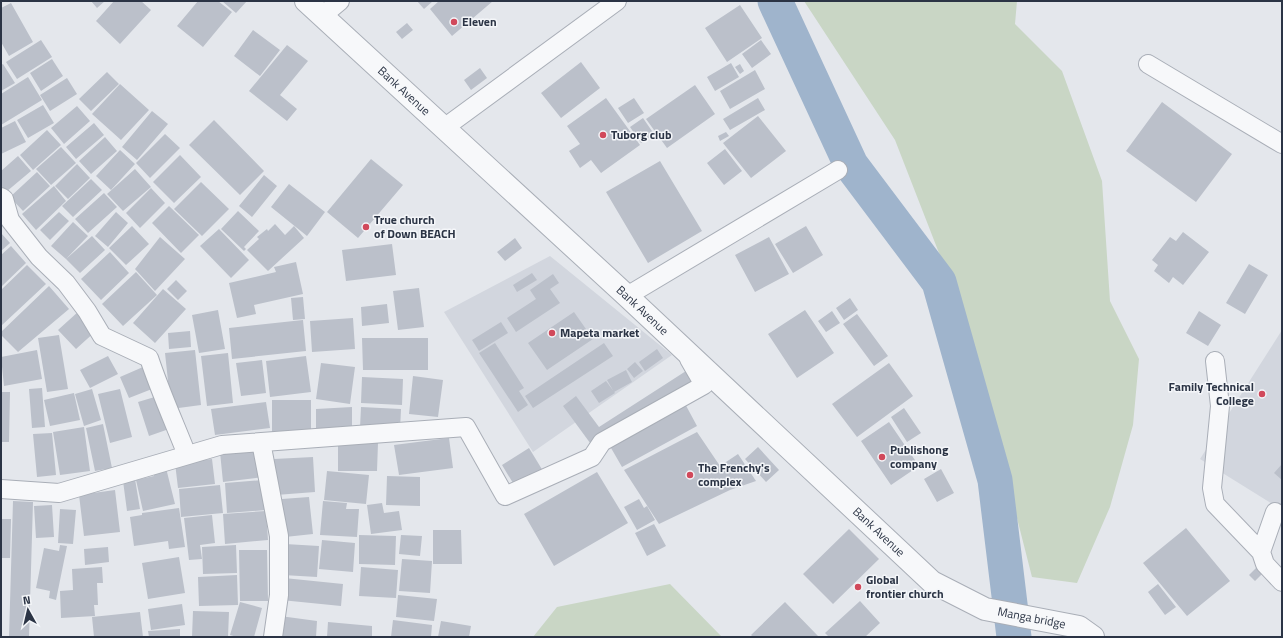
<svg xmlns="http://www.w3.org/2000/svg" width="1283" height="638" font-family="'Titillium Web',sans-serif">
	<rect width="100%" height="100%" fill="#e4e7ec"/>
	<!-- built -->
	<path fill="#d2d6de" d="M550,256L672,355L533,452L444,312Z
		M1282,330V510L1200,459Z"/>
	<!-- green -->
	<path fill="#c9d6c5" d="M804,1H1017L1015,24L1062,71L1102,181L1110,301L1139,359L1133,425L1110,507L1077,583L1032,577L969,330L895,140Z
		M670,584L722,637H533L557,607Z"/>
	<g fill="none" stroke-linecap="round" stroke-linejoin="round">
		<!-- river -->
		<path stroke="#9fb4cc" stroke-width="35" d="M775,1L851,165L939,282L995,480L1014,637"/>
	</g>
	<!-- building -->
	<path fill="#bbc0ca" d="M91,1H105L97,8Z
		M114,1H141L151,10L120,44L96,21Z
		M198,1H218L232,12L203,47L177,26Z
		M222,1H247L236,13Z
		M417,1H433L424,9Z
		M439,1H493L452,36L430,9Z
		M11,3L33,42L9,56L1,42V8Z
		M740,5L762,38L727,62L705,28Z
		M407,23L413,30L402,39L396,32Z
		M253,30L280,50L260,76L234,56Z
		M41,40L52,57L17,79L6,62Z
		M761,40L771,54L752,68L742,54Z
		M287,45L308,61L280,95L297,109L287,121L249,91Z
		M52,59L63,76L41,91L30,73Z
		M581,62L600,88L561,118L541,93Z
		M731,63L739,77L715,91L707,77Z
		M3,64L15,83L1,91V65Z
		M740,64L744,71L740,74L735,67Z
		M480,68L487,78L471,90L464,80Z
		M755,70L765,89L730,109L720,91Z
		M107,72L119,84L91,111L79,99Z
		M28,77L42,100L1,125V94Z
		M67,78L77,94L50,111L40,95Z
		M120,84L149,110L121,140L92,114Z
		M695,85L715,114L667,148L646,119Z
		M606,98L640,145L601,173L591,160L580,168L569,151L580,144L567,126Z
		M634,98L644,113L628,123L618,108Z
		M758,98L765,110L730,130L723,119Z
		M1162,102L1232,154L1196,202L1126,151Z
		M43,105L54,123L28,138L17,120Z
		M77,106L90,121L64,144L51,128Z
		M152,111L168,124L137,160L122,147Z
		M758,116L786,151L751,178L723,143Z
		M643,118L654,134L641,143L630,127Z
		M214,120L264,171L240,195L189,145Z
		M15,121L26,142L1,154V128Z
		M94,123L104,135L76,159L66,147Z
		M47,130L61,145L33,170L20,155Z
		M726,132L729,136L720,141L718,136Z
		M165,134L180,148L150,178L136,163Z
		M105,137L117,151L91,174L79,161Z
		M61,147L76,163L51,185L36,169Z
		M725,149L742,171L724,185L707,163Z
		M120,150L135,164L111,190L96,176Z
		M180,155L201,177L174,203L153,182Z
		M18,156L31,171L6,192L1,186V171Z
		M371,159L403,185L358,238L327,212Z
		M660,161L702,231L648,263L606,192Z
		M77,164L90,178L68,199L55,186Z
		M135,169L151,187L123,211L107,194Z
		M37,172L50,186L23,211L10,197Z
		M264,175L277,186L252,217L239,206Z
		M91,179L102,190L73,217L62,206Z
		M201,182L229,209L202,236L174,209Z
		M289,184L325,212L307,236L271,207Z
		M54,186L66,201L36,230L22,214Z
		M151,188L165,203L140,228L126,213Z
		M104,193L117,207L88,233L75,219Z
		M169,206L199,235L181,253L152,223Z
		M238,211L259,231L244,247L246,249L244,251L221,229Z
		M59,212L69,221L50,240L40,230Z
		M116,212L128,223L108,247L95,236Z
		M73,222L88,236L66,259L51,246Z
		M275,224L285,235L294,226L304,238L268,271L247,250L259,239L257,237L267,229L268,231Z
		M132,226L149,244L126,265L109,248Z
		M806,226L823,255L793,273L775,244Z
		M219,229L249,260L231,278L200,246Z
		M1183,232L1209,252L1183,285L1173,277L1169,283L1154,271L1158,265L1152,260L1170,237L1176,241Z
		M1,233L10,243L1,251Z
		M92,236L105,250L80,273L66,259Z
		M160,237L185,259L155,291L135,269Z
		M769,237L789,274L755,292L735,255Z
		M515,238L522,248L505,261L497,252Z
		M392,244L396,275L346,281L342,250Z
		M11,246L26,263L2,286L1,255Z
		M110,252L129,273L101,300L81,279Z
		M296,262L303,294L254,305L256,314L237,318L229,283L276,272L274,267Z
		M1249,264L1268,275L1245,314L1226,303Z
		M27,265L46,284L1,326V290Z
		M136,272L157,295L123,326L102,304Z
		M532,273L537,280L517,292L513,285Z
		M553,274L559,283L550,289L560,303L516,332L507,318L536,299L530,290Z
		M176,280L187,291L178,300L167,289Z
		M49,286L69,309L18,352L1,335V332Z
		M419,288L424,327L398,330L393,291Z
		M163,289L186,309L155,343L133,323Z
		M303,297L305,319L293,320L291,298Z
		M850,298L858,310L844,320L836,308Z
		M387,304L389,323L362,326L361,307Z
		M218,310L225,349L199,353L192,315Z
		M805,310L834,353L797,378L768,334Z
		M79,311L97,330L76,349L58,330Z
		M832,311L840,323L826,332L818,321Z
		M1199,311L1221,325L1208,346L1186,333Z
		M574,312L593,339L547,370L528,343Z
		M857,314L888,356L874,366L843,324Z
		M353,318L355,349L312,352L310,321Z
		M303,320L306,351L232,359L229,328Z
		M501,322L508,333L479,351L472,340Z
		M190,331L191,347L169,349L168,333Z
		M59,335L68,389L47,392L38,338Z
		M362,338H428V370H363Z
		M495,343L524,388L519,391L528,405L518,412L479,353Z
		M604,343L613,356L533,408L525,396Z
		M657,349L663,358L645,371L639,362Z
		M37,350L42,379L4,386L1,357Z
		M195,350L201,405L171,409L165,353Z
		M228,353L233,403L207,406L201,356Z
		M108,356L118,374L90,388L80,370Z
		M306,356L311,392L270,397L266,361Z
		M262,360L266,393L241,396L236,363Z
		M635,362L643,371L634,378L627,369Z
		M321,363L355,367L350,404L316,399Z
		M889,363L913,396L857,437L832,404Z
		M143,367L152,389L129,398L120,377Z
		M626,370L632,382L614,392L607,380Z
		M686,371L692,385L593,447L563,406L576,396L599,427Z
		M413,376L443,380L438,417L409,414Z
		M362,377L403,379L402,405L361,403Z
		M606,381L615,393L599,403L591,391Z
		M42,388L45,427L32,428L29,389Z
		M92,389L101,420L84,426L75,394Z
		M120,389L132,437L110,443L98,394Z
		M1,392H10L9,442H1Z
		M74,393L80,420L50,426L44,400Z
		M158,396L169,429L149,436L138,402Z
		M272,400H311V433H272Z
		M683,400L697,426L622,467L607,441Z
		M266,402L270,428L215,435L211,409Z
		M352,407V428L316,429V409Z
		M361,407L401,409L400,430L360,428Z
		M904,408L921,433L907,442L891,417Z
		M889,422L919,466L891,485L861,441Z
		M103,424L112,468L95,471L86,428Z
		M84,427L90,471L60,475L53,432Z
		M697,432L720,466L738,454L756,481L730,490L659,524L624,470Z
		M52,433L56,475L37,477L33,434Z
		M449,438L453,468L399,475L394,445Z
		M338,443H378L377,471H338Z
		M259,447L263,477L223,482L220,452Z
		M758,447L779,470L766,482L745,459Z
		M529,448L543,471L516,488L502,465Z
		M313,457L315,492L276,495L274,459Z
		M212,459L215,484L178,488L175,463Z
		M1282,464V480L1274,473Z
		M166,468L175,504L143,511L136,480L154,476L153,471Z
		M941,469L954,493L937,502L924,479Z
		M327,471L369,475L366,504L324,500Z
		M597,472L628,523L554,566L524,514Z
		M387,476L420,477V506L386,505Z
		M135,479L140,509L127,511L123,481Z
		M264,480L266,510L227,513L225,483Z
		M220,485L223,513L181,517L179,489Z
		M115,490L120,532L84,536L79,495Z
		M309,497L313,534L285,537L282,499Z
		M639,499L644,508L647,506L655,520L637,530L624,507Z
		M13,501L33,502L29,637H9Z
		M323,501L347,503L346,509H359L357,537L320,535Z
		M382,503L384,513L399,511L402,530L371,534L367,505Z
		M52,505L54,537L36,538L34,506Z
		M179,508L185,547L169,549L168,541L134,546L130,517L142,515V513Z
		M60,509L76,510L73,544L58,543Z
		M266,511L268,540L225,544L223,514Z
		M212,515L215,543L200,545L202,559L189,560L184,518Z
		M1,519H11L10,558H1Z
		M654,524L666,546L647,556L635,533Z
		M1186,528L1230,581L1187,616L1143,563Z
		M849,529L879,559L833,604L803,574Z
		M433,530H461L462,564H433Z
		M359,535L396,536L395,565L359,564Z
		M401,535L422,536L420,556L399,554Z
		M322,540L355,543L353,572L319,569Z
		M285,544L319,546L317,577L283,575Z
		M60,545L67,546L56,600L49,598L50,591L36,588L44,548L59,551Z
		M236,545L237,573L203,574L202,547Z
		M108,547L109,562L85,565L84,549Z
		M239,550H267L268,601H240Z
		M179,557L185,593L148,599L142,563Z
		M402,559L432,561L430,593L399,591Z
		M102,567L103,583H97L98,605H94L95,616L61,618L60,591L73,590L72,569Z
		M361,567L398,570L396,598L359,596Z
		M1256,568L1262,574L1255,581L1249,575Z
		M237,575L238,605L199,606L198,577Z
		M284,578L343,584L341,606L281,600Z
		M1158,584L1176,607L1165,615L1148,592Z
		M398,595L437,599L434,621L396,617Z
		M860,601L880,623L865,637H829L825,633Z
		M240,602L262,608L254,637H237L230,635Z
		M785,602L818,636L817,637H753L751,635Z
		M182,604L185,625L151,630L148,609Z
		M193,611L229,612L228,637H192Z
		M140,612L143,637H94L92,617Z
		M280,616L317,621L316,637H277Z
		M393,620L432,625L431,637H391Z
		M441,621L471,626L469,637H438Z
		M328,622L372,626V637H327Z
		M180,629V637H149L148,631Z"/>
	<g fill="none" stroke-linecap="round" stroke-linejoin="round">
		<defs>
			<path id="minor" d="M322,16L340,1
				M1148,64L1282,144
				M444,128L617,1
				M1,197L4,199L10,220L39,257L66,283L87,311L102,336L149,358C160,391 174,422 187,455
				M627,296L838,170
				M1215,361L1220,406L1212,488L1215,504L1261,552
				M261,442L279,536V595L273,637
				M1,489L59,493L222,445L466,427L505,496L592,457L602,442L704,385L689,359
				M1275,512L1261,552L1265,564L1282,582"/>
			<g id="tertiary">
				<path id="s1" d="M306,1L627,296L932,582L985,609L1079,627L1093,637"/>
			</g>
		</defs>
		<!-- minor casing -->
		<use href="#minor" stroke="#a9aeb7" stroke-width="20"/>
		<!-- tertiary casing -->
		<use href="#tertiary" stroke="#a9aeb7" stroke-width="24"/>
		<!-- minor -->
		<use href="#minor" stroke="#f7f8fa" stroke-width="18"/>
		<!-- tertiary -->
		<use href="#tertiary" stroke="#f7f8fa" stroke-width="22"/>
	</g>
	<!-- markers -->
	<g fill="#d1495b" stroke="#f4f6f9" stroke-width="1.5">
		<circle cx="454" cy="22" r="4"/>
		<circle cx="603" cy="135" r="4"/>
		<circle cx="366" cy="227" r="4"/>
		<circle cx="552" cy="333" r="4"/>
		<circle cx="1262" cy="394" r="4"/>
		<circle cx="882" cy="457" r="4"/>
		<circle cx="690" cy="475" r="4"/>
		<circle cx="858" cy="587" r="4"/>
	</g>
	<g text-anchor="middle" stroke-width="3" stroke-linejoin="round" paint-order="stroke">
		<!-- poi labels -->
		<g font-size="12" font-weight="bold" fill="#2b3445" stroke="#f4f6f9" text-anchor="start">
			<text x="462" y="26">Eleven</text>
			<text x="611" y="139">Tuborg club</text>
			<text x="374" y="224">True church<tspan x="374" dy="14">of Down BEACH</tspan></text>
			<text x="560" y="337">Mapeta market</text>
			<text x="1254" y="391" text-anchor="end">Family Technical<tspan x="1254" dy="14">College</tspan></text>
			<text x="890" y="454">Publishong<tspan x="890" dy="14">company</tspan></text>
			<text x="698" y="472">The Frenchy's<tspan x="698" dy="14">complex</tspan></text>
			<text x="866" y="584">Global<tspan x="866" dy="14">frontier church</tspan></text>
		</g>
		<!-- street labels -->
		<g font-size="12" fill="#2b3445" stroke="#f4f6f9">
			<text dy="4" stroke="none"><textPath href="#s1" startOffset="133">Bank Avenue</textPath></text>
			<text dy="4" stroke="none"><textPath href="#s1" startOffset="457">Bank Avenue</textPath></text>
			<text dy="4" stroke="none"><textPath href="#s1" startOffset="781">Bank Avenue</textPath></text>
			<text dy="4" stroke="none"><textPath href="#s1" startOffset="961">Manga bridge</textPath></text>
		</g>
	</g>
	<!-- border -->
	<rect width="1283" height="638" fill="none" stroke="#2b3445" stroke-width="4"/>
	<!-- north arrow -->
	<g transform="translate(28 610) rotate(352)" stroke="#f4f6f9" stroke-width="3" paint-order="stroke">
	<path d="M0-3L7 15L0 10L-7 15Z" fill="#2b3445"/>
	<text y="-6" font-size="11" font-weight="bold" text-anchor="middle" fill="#2b3445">N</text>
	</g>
</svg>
